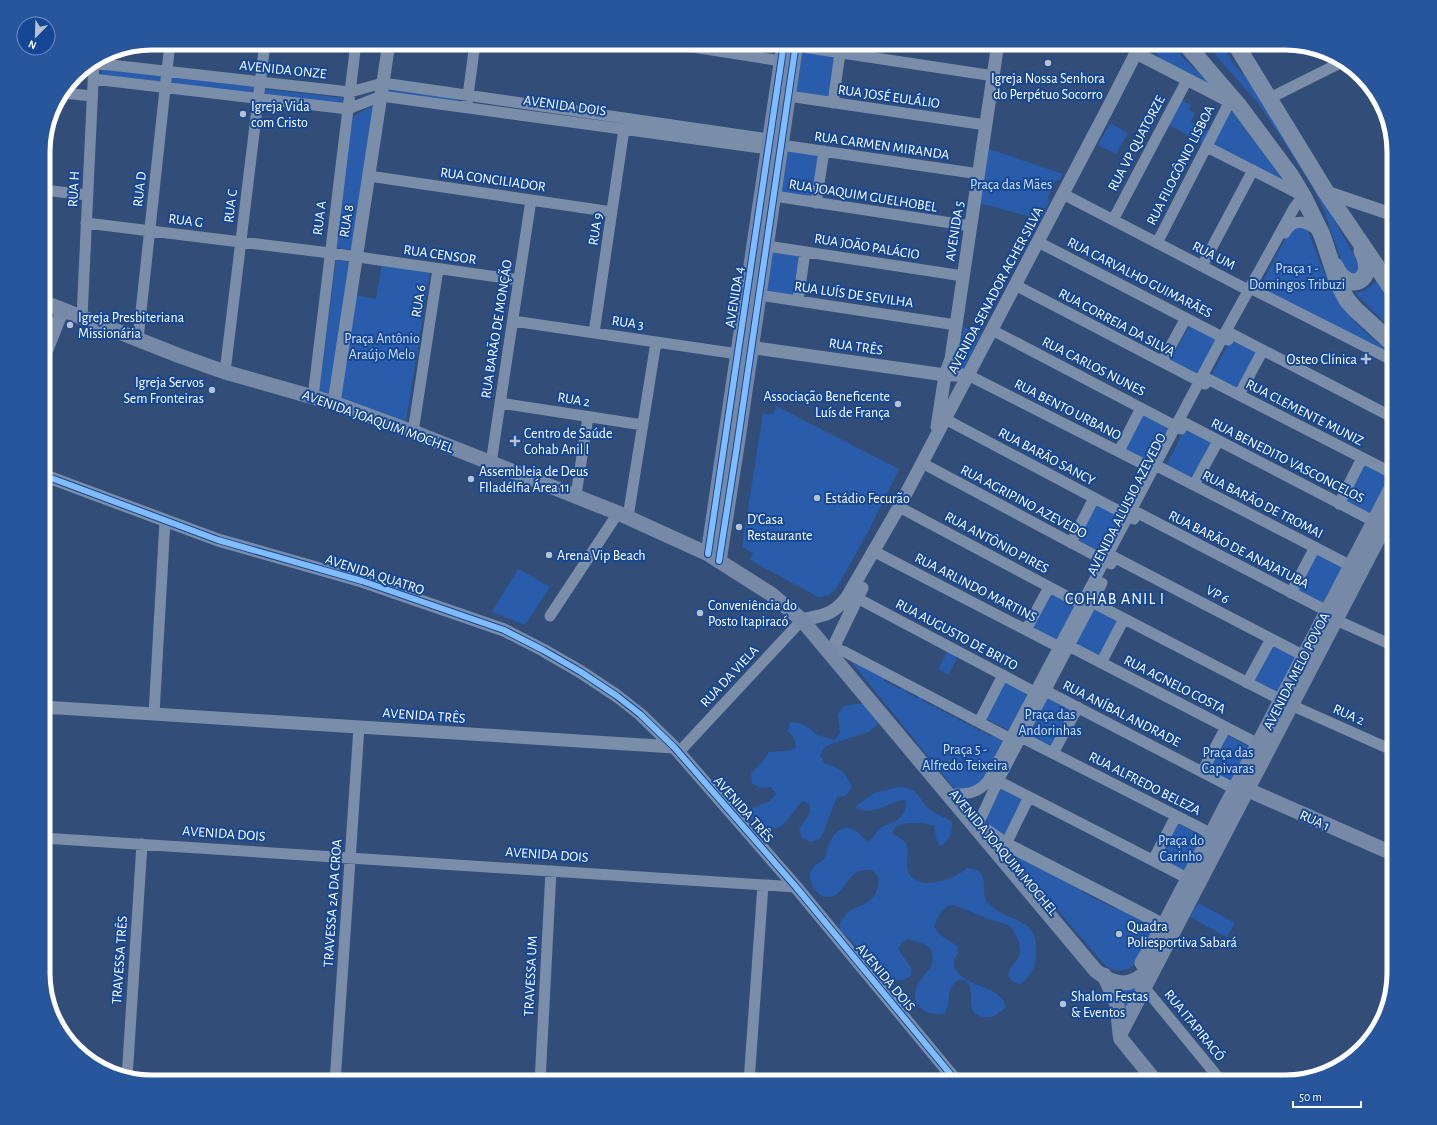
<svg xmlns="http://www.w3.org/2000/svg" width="1437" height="1125" font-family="'Alegreya Sans',sans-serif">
	<rect width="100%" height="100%" fill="#324d77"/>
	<!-- green -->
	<path fill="#295dab" d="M1147,43H1172L1182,57L1218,91L1166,63L1159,57Z
		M1205,43H1221L1233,63L1247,79L1325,201L1337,225L1359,264L1357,275L1345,271L1323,208L1312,186L1276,130L1257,102Z
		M800,51L836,57L829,99L793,93Z
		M102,69L256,86L254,96L102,78Z
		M386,85L458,95L457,101L385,92Z
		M264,89L343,98L342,105L263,95Z
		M1181,100L1191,105L1189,110L1195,113L1191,122L1209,131L1203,143L1167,124Z
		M376,103L352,250L336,248L351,118Z
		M1230,109L1286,184L1211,146Z
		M1110,123L1128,133L1116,154L1098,145Z
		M986,148L1063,174L1060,180L1055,181L1048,197L1049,202L1041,219L978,203L983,185L987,161L985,157Z
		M784,151L820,155L814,199L777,193Z
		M1302,227L1308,231C1318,260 1331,290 1349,314C1359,328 1374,339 1387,351L1380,350L1259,288L1288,234L1293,228Z
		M767,251L799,255L794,298L762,294Z
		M336,260L349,262L330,396L319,393Z
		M382,264L430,272L406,421L338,398L354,295L376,299Z
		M1377,281L1394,305V332L1355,293L1364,291Z
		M1191,323L1218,338L1198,377L1170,361Z
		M964,327L981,334L963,369L956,370L955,365Z
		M1232,337L1259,351L1238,390L1211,376Z
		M776,406L899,469L869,530L836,589L829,595L818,597L750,560L753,553L742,547L763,414H774Z
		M1143,412L1170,427L1150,466L1122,452Z
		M1186,427L1215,442L1193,481L1166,466Z
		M1365,462L1391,476L1371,515L1345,502Z
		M1097,501L1124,516L1104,554L1077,539Z
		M1316,552L1345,568L1325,605L1296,590Z
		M518,569L524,572L550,587L525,625L492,612Z
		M1051,591L1077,605L1056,644L1030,630Z
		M1094,607L1119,621L1099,659L1074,646Z
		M1270,644L1298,659L1279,696L1250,681Z
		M948,651L958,656L948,675L938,669Z
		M850,660L889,678L884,680L885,682H887L889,684L891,683L892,686L894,685L895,688L897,687L898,689L902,688L910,689L906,690L907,694L909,693L911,696L913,695L915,698L919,696L926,697L922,699L924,702L926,701L928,705L931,704L933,707L936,706L938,710L940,709L942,712L945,711L948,715L951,714L953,718L956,717L959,721L962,720L964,724L967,722L969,726L972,725L974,729L977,728L979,732L982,730L984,734L987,733L989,737L992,735L1006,740L981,786L957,789L952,786Z
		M1005,679L1032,693L1013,732L984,718Z
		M1048,696L1073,710L1052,748L1027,735Z
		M853,704H863L878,715V724L869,732L833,743L825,747L820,755L824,763C842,771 843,768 852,787L846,796L837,797L824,831L820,839L811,842L802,838L799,829L810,813V804L802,801C782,826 781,839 749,818L751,809L770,801L776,794L771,787L761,788L752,783L751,773L764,760L769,752C779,751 787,752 796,748L794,738L788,731L790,722L800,723L809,728L817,735L835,740L840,732L838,714L844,706Z
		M1225,734L1251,748L1231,785L1205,771Z
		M898,787C921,787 918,802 933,812C939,816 946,817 952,822C952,834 950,841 940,846C935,839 936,833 934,826C922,822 907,821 895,827L892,833C896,836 902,839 905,842C912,852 903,865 910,875C922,891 956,879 967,868C994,871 978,891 988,903C1008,925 1040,914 1036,956C1035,969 1031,976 1020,984L1013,982L1008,976L1010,969L1019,957L1020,950L1019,942L1012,928L1006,924L991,920L954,905L947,906L941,912L934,926C939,937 947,939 957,946L958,954L954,960C954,965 955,971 959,974C972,988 1000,986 1006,1007C999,1013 993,1019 983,1017C964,1013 975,996 969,985C968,983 966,982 965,980H958C945,989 952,1000 945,1013C938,1015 932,1015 925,1011C910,1002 914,988 923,977C926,972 930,970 932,964C933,959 932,953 931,949L924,944L908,939L901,943L898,949L912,969L910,977L903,980H894L881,972L869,962L848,937L841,932L839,925C841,921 844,916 848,912C861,903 873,906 878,886C880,879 878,875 872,870C867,870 862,870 857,872C846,878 842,898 827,897C815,896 806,879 812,869C815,864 821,862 824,859C827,855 827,848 829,844C832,836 840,826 849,828C857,829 862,838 869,842C874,837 877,829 884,826C885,825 889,824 890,824C901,820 907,811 906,800C886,801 874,818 855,807L874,793Z
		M1001,788L1024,801L1005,839L988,826L986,818Z
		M1177,823L1204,837L1185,874L1158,860Z
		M1011,854L1081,888L1082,892L1114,908L1119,907L1125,910L1128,914L1138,920L1143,919L1157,926C1152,937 1148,951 1140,960C1133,969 1120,974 1109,968C1105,966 1102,961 1098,957L1011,856Z
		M1198,903L1235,923L1227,937L1190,917Z
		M1139,985L1126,1010L1120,991Z"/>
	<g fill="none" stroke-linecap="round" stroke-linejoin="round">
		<!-- minor -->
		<path stroke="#7b8ea9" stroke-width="11" d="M667,43L782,61
			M796,46L994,76
			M93,63L350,92L383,83L776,140
			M93,79L348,109L381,96L776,150
			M63,93L92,96
			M788,96L986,125
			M1268,99L1342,62
			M467,103L475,43
			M833,103L840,53
			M781,145L979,174
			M369,176L612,212
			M43,190L87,195
			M1063,194L1248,290H1254L1394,361
			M774,196L971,226
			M816,203L824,151
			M1113,220L1187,80
			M86,223L330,253L519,280
			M1285,233C1294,216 1306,222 1319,231
			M1038,242L1228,340
			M1157,243L1230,101
			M767,246L963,276
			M1202,266L1253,170
			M1015,285L1205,384
			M752,294L956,325
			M798,301L805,252
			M82,317L94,62
			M513,321L738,354
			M992,330L1181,429
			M1226,331L1394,418
			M594,333L624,129
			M138,339L170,43
			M1162,362L1186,318
			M225,372L265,43
			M968,375L1153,469
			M1202,376L1394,474
			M1239,395L1263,350
			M313,397L356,43
			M500,403L643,425
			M945,419L1134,519
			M1179,420L1381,525
			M413,432L438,269
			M1119,451L1141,408
			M491,463L531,200
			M922,463L1111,564
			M1161,468L1351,566
			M1194,485L1218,441
			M576,495L588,417
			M1339,504L1362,458
			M899,507L1087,607
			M1138,513L1327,611
			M628,517L656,342
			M1071,543L1094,498
			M879,554L1059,647
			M1108,554L1310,659
			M1291,593L1315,547
			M857,598L1042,696
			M1092,602L1281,700
			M550,616L618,513
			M1336,620L1394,646
			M1026,630L1049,587
			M1069,646L1264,747
			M833,648L845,652L1011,739
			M1101,663L1124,619
			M1247,683L1271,639
			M1040,688L1235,789
			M1291,705L1394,751
			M154,714L165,521
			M979,722L1003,675
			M1021,737L1212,834
			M679,752L802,620
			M1053,753L1078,707
			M1202,772L1226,727
			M998,781L1189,879
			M955,794C970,794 979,792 988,781L1226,331L1294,208L1303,196L1207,147
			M973,824L979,822L998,781L1102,583
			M43,838L796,887
			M1006,844L1029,797
			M1153,860L1176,816
			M1144,987L1222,1082
			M127,1078L142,844
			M335,1082L359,727
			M540,1082L551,871
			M749,1082L763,885"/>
		<!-- tertiary -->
		<path stroke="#7b8ea9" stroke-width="13" d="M1136,53L1235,104
			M1326,192L1394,215
			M742,346L945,375H968
			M43,360L63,309
			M334,403L389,43
			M937,427L945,375L951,359L998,43
			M43,475L218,540L362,581L504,630L543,650L581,672L617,696L640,714L674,747L796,887L957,1082
			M802,620C824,615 833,615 847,597L899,507L1112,100L1136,53V43
			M828,651L833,648L862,588
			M43,707L674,747
			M986,830L1006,844L1164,925L1169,934"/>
		<!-- secondary -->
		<path stroke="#7689a6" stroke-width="15" d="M43,302L180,356L225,372L334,403L413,432L618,513L708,554L771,594L802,620L1096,971C1131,999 1146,973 1166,946
			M708,554L784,43
			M719,561L737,446L796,43
			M1239,786L1394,854
			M1142,963L1164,925L1394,483
			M1104,975L1117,1004L1120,1034L1121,1039L1156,1082
			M1120,1034L1394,508"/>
		<!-- primary -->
		<path stroke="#798da8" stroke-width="17" d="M1185,43L1239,106L1291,176L1303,196L1322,235L1338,283L1347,300L1355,309L1394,345
			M1235,43L1326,192L1394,292
			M1335,266C1348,295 1378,281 1362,251"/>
		<defs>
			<path id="cycleway" d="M43,475L218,540L362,581L504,630L543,650L581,672L617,696L640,714L674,747L796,887L957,1082
				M708,554L784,43
				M719,561L737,446L796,43"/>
		</defs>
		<!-- cycleway casing -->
		<use href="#cycleway" stroke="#154794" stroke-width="8"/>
		<!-- cycleway -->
		<use href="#cycleway" stroke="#80bcff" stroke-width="6"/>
	</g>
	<!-- markers -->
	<g fill="#b7c1cf" stroke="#154794" stroke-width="1.5">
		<circle cx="1048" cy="63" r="4"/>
		<circle cx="243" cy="114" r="4"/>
		<circle cx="70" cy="325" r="4"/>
		<path d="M1364 353h4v4h4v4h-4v4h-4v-4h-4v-4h4z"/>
		<circle cx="212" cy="390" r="4"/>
		<circle cx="898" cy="404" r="4"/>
		<path d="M513 435h4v4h4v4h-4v4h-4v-4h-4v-4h4z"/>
		<circle cx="471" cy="479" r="4"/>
		<circle cx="817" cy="498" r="4"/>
		<circle cx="739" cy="527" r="4"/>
		<circle cx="549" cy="555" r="4"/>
		<circle cx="700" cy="613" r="4"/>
		<circle cx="1119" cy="934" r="4"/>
		<circle cx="1063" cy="1004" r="4"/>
	</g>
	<g text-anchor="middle" stroke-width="4" stroke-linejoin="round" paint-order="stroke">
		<!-- street labels -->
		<g font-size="14" fill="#fff" stroke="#154794">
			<text transform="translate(283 69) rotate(6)" y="5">AVENIDA ONZE</text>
			<text transform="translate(889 96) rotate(8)" y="5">RUA JOSÉ EULÁLIO</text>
			<text transform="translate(565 105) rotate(8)" y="5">AVENIDA DOIS</text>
			<text transform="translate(1136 143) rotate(-62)" y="5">RUA VP QUATORZE</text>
			<text transform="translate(882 145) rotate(8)" y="5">RUA CARMEN MIRANDA</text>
			<text transform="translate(1180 165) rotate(-63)" y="5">RUA FILOGÔNIO LISBOA</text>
			<text transform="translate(493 179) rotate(8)" y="5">RUA CONCILIADOR</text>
			<text transform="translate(73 189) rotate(-87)" y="5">RUA H</text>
			<text transform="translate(139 189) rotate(-84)" y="5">RUA D</text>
			<text transform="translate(863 195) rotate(9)" y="5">RUA JOAQUIM GUELHOBEL</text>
			<text transform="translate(230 206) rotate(-83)" y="5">RUA C</text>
			<text transform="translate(319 218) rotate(-83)" y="5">RUA A</text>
			<text transform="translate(186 220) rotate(7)" y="5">RUA G</text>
			<text transform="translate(346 221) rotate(-81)" y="5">RUA 8</text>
			<text transform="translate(595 229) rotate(-81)" y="5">RUA 9</text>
			<text transform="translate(954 231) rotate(-81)" y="5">AVENIDA 5</text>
			<text transform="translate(867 246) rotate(9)" y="5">RUA JOÃO PALÁCIO</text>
			<text transform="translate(440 254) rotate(8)" y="5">RUA CENSOR</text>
			<text transform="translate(1214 255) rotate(27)" y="5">RUA UM</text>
			<text transform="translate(1140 277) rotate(27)" y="5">RUA CARVALHO GUIMARÃES</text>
			<text transform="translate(995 290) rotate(-62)" y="5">AVENIDA SENADOR ACHER SILVA</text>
			<text transform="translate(854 294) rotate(8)" y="5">RUA LUÍS DE SEVILHA</text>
			<text transform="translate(734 297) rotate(-81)" y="5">AVENIDA 4</text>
			<text transform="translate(418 301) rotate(-81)" y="5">RUA 6</text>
			<text transform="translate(628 322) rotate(8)" y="5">RUA 3</text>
			<text transform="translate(1117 322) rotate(28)" y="5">RUA CORREIA DA SILVA</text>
			<text transform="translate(496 329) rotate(-81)" y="5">RUA BARÃO DE MONÇÃO</text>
			<text transform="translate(856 346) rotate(8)" y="5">RUA TRÊS</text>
			<text transform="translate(1094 366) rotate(27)" y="5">RUA CARLOS NUNES</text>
			<text transform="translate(574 399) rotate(9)" y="5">RUA 2</text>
			<text transform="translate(1068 409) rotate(27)" y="5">RUA BENTO URBANO</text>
			<text transform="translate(1305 412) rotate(27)" y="5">RUA CLEMENTE MUNIZ</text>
			<text transform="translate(378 421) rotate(20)" y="5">AVENIDA JOAQUIM MOCHEL</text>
			<text transform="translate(1047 456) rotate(28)" y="5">RUA BARÃO SANCY</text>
			<text transform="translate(1288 460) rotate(27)" y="5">RUA BENEDITO VASCONCELOS</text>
			<text transform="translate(1024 501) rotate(28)" y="5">RUA AGRIPINO AZEVEDO</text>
			<text transform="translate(1126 504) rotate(-63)" y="5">AVENIDA ALUISIO AZEVEDO</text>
			<text transform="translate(1263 504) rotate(27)" y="5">RUA BARÃO DE TROMAI</text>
			<text transform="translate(997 542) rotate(28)" y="5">RUA ANTÔNIO PIRES</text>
			<text transform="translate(1239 549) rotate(27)" y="5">RUA BARÃO DE ANAJATUBA</text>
			<text transform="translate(375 574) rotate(18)" y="5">AVENIDA QUATRO</text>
			<text transform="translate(976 587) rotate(27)" y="5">RUA ARLINDO MARTINS</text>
			<text transform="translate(1218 594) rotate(28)" y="5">VP 6</text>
			<text transform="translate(957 634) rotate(28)" y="5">RUA AUGUSTO DE BRITO</text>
			<text transform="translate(1296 671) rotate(-63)" y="5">AVENIDA MELO POVOA</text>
			<text transform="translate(729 676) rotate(-47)" y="5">RUA DA VIELA</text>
			<text transform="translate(1175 684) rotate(27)" y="5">RUA AGNELO COSTA</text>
			<text transform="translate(1122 713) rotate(27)" y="5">RUA ANÍBAL ANDRADE</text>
			<text transform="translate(1349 714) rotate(24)" y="5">RUA 2</text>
			<text transform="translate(424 715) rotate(4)" y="5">AVENIDA TRÊS</text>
			<text transform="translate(1145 783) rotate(27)" y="5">RUA ALFREDO BELEZA</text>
			<text transform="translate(744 809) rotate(49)" y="5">AVENIDA TRÊS</text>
			<text transform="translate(1315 820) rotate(24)" y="5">RUA 1</text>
			<text transform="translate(224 833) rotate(4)" y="5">AVENIDA DOIS</text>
			<text transform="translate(1004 852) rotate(50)" y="5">AVENIDA JOAQUIM MOCHEL</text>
			<text transform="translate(547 854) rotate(4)" y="5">AVENIDA DOIS</text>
			<text transform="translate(332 903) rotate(-86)" y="5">TRAVESSA 2A DA CROA</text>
			<text transform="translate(119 960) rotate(-86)" y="5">TRAVESSA TRÊS</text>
			<text transform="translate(530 976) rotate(-87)" y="5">TRAVESSA UM</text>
			<text transform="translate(886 977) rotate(50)" y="5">AVENIDA DOIS</text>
			<text transform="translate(1195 1025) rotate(51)" y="5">RUA ITAPIRACÓ</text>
		</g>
		<!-- poi labels -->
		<g font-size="14" fill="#fff" stroke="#154794" text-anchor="start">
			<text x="1048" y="83" text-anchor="middle">Igreja Nossa Senhora<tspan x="1048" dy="16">do Perpétuo Socorro</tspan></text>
			<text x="251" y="111">Igreja Vida<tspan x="251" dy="16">com Cristo</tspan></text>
			<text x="78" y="322">Igreja Presbiteriana<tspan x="78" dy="16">Missionária</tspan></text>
			<text x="1357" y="364" text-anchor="end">Osteo Clínica</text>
			<text x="204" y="387" text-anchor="end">Igreja Servos<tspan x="204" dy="16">Sem Fronteiras</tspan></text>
			<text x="890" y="401" text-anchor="end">Associação Beneficente<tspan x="890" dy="16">Luís de França</tspan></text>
			<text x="524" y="438">Centro de Saúde<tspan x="524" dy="16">Cohab Anil I</tspan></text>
			<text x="479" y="476">Assembleia de Deus<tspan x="479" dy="16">FIladélfia Área 11</tspan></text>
			<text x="825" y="503">Estádio Fecurão</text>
			<text x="747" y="524">D'Casa<tspan x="747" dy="16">Restaurante</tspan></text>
			<text x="557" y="560">Arena Vip Beach</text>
			<text x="708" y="610">Conveniência do<tspan x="708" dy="16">Posto Itapiracó</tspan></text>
			<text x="1127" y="931">Quadra<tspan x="1127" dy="16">Poliesportiva Sabará</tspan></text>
			<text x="1071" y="1001">Shalom Festas<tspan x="1071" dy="16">&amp; Eventos</tspan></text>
		</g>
		<!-- park labels -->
		<g font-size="14" fill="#cce0fc" stroke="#154794">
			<text x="1011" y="189">Praça das Mães</text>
			<text x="1297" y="273">Praça 1 -<tspan x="1297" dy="16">Domingos Tribuzi</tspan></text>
			<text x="382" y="343">Praça Antônio<tspan x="382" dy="16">Araújo Melo</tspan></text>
			<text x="1050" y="719">Praça das<tspan x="1050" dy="16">Andorinhas</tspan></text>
			<text x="965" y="754">Praça 5 -<tspan x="965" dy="16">Alfredo Teixeira</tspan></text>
			<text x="1228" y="757">Praça das<tspan x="1228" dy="16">Capivaras</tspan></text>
			<text x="1181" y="845">Praça do<tspan x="1181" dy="16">Carinho</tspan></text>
		</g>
		<!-- quarter labels -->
		<g font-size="16" letter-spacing="1" fill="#fff" stroke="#154794">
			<text x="1115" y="604">COHAB ANIL I</text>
		</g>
	</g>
	<!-- crop -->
	<path d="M0 0H1437V1125H0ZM152 50H1285A102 102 0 0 1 1387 152V973A102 102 0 0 1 1285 1075H152A102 102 0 0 1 50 973V152A102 102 0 0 1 152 50Z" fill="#28569d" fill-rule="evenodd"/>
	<path fill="none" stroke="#fff" stroke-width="5" d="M152 50H1285A102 102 0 0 1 1387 152V973A102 102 0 0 1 1285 1075H152A102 102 0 0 1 50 973V152A102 102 0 0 1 152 50Z"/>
	<!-- north arrow -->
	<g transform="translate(36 36) rotate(203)"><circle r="19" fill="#154794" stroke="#7391bf"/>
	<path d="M0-3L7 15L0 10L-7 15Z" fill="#b7c1cf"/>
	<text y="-6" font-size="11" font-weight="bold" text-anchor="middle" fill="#ffffff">N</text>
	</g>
	<!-- scale -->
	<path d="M1293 1101v6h68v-6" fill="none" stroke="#ffffff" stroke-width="2"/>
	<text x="1299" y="1101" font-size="12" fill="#ffffff" stroke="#154794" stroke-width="3" paint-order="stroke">50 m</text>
</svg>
